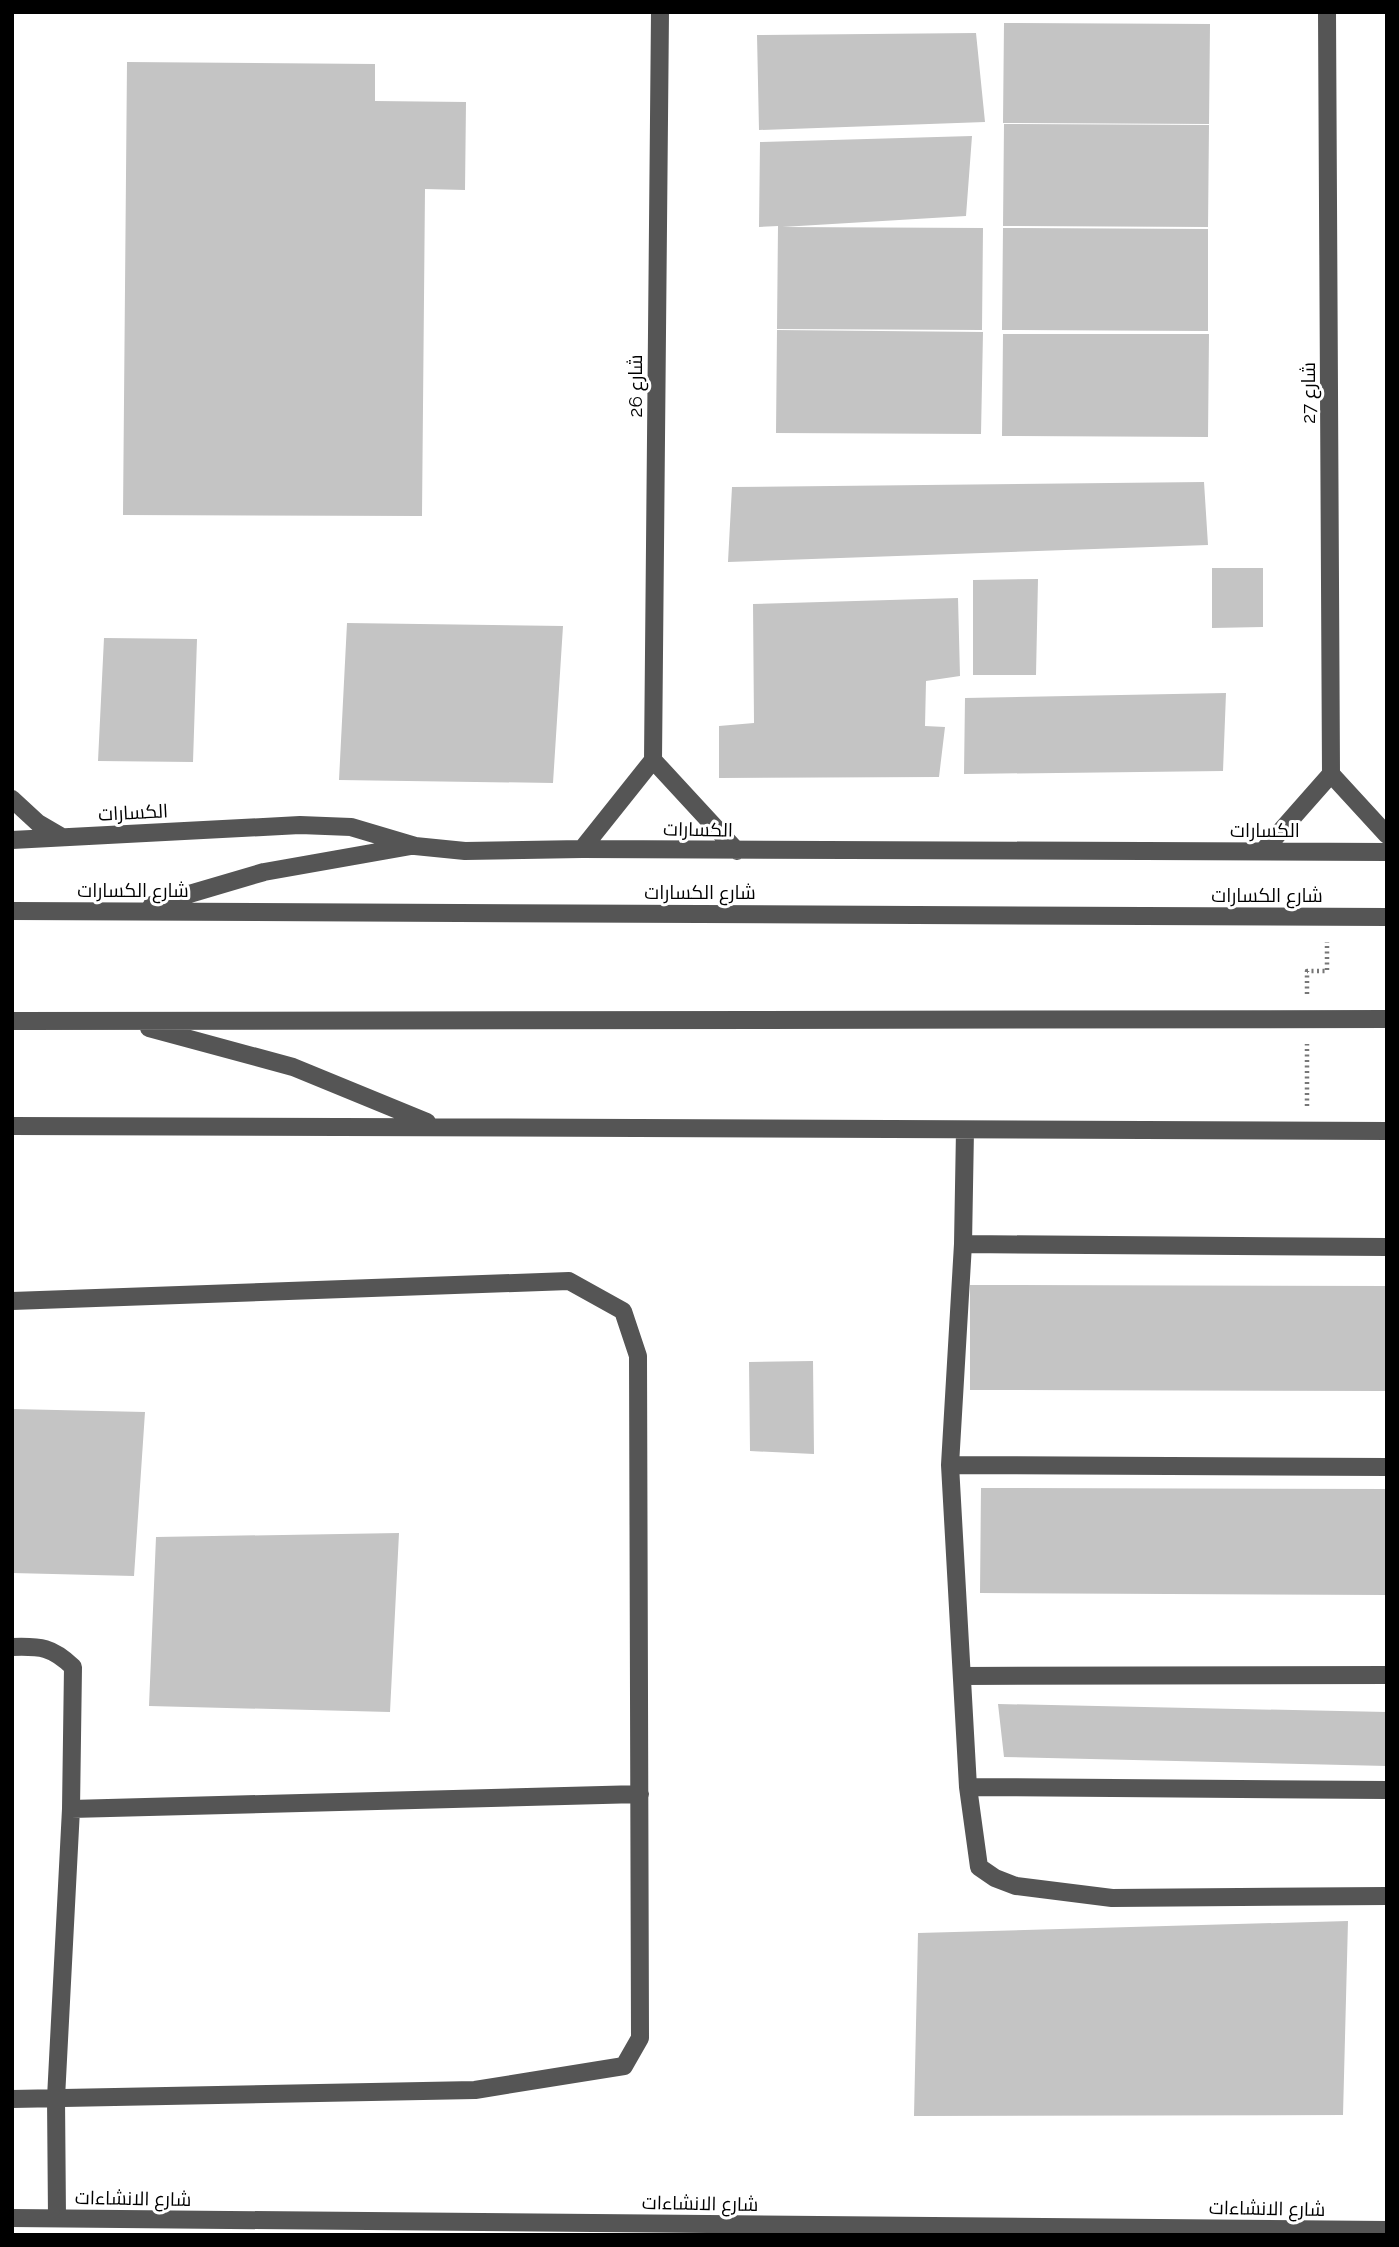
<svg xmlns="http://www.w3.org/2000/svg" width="1399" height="2247" font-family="Raleway,Cairo,sans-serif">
	<rect width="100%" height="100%" fill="#fff"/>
	<!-- building -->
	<path fill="#c4c4c4" d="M1004,23L1210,24L1209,124L1003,123Z
		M976,33L985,122L759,130L757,35Z
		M127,62L375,64V101L466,102L465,190L425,189L422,516L123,515Z
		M1004,124L1209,125L1208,227L1003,226Z
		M972,136L966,216L782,227L983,228L982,330L777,329L778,226L759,227L760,142Z
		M1003,228L1208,229V331L1002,330Z
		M777,330L983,332L981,434L776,433Z
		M1003,334H1209L1208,437L1002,436Z
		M1204,482L1208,545L728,562L732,487Z
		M1212,568H1263V627L1212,628Z
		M1038,579L1036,675H973V580Z
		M958,598L960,676L926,681L925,726L945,727L939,777L719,778V726L754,723L753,604Z
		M347,623L563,626L553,783L339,780Z
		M104,638L197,639L193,762L98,761Z
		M1226,693L1223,771L964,774L965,698Z
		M970,1285L1387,1286V1391L970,1390Z
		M813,1361L814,1454L750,1451L749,1362Z
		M12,1409L145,1412L134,1576L12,1573Z
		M981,1488L1387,1489V1595L980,1593Z
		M399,1533L390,1712L149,1706L156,1537Z
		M998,1704L1387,1712V1766L1004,1757Z
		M1348,1921L1343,2115L914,2116L918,1933Z"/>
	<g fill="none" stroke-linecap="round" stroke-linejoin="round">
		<!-- path -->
		<path stroke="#777" stroke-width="4.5" stroke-dasharray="2 3.5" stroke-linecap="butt" d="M1307,994V971H1327V942
			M1307,1106V1044"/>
		<!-- minor -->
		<path stroke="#555" stroke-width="18" d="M653,760L737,851
			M1331,774L1387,835
			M12,799L38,823L62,837
			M12,840L300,825L351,827L415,846L465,851L582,849L1387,852
			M582,849L653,760L660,12
			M1263,851L1331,774L1327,12
			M152,905L264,872L411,846
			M12,911L1387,917
			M12,1021L1387,1019
			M149,1028L293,1067L427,1122
			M12,1126C470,1125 929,1131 1387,1131
			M965,1130L963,1244L950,1465L968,1787L979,1867L995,1878L1016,1886L1112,1898L1387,1896
			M963,1244L1387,1247
			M12,1301L569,1281L623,1311L638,1356L640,2038L624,2066L475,2090L12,2099
			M950,1465L1387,1467
			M12,1647C41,1646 52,1647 73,1667L71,1809L56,2098L57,2218
			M962,1676L1387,1675
			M968,1787L1387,1790
			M71,1809L640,1794
			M12,2218L1387,2230"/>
	</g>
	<g text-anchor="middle" stroke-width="6" stroke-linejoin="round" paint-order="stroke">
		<!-- street labels -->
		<g font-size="19" fill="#000" stroke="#fff">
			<text transform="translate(635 386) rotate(-90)" y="7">شارع 26</text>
			<text transform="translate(1308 393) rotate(-90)" y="7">شارع 27</text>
			<text transform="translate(133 812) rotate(-3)" y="7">الكسارات</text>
			<text transform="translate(698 829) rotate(1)" y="7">الكسارات</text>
			<text x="1265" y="837">الكسارات</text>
			<text x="133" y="897">شارع الكسارات</text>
			<text x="700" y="899">شارع الكسارات</text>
			<text x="1267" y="902">شارع الكسارات</text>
			<text transform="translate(133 2198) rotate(1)" y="7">شارع الانشاءات</text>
			<text transform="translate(700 2203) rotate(1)" y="7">شارع الانشاءات</text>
			<text transform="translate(1267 2208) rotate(1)" y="7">شارع الانشاءات</text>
		</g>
	</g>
	<!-- border -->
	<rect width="1399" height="2247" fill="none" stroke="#000000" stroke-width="28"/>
</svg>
